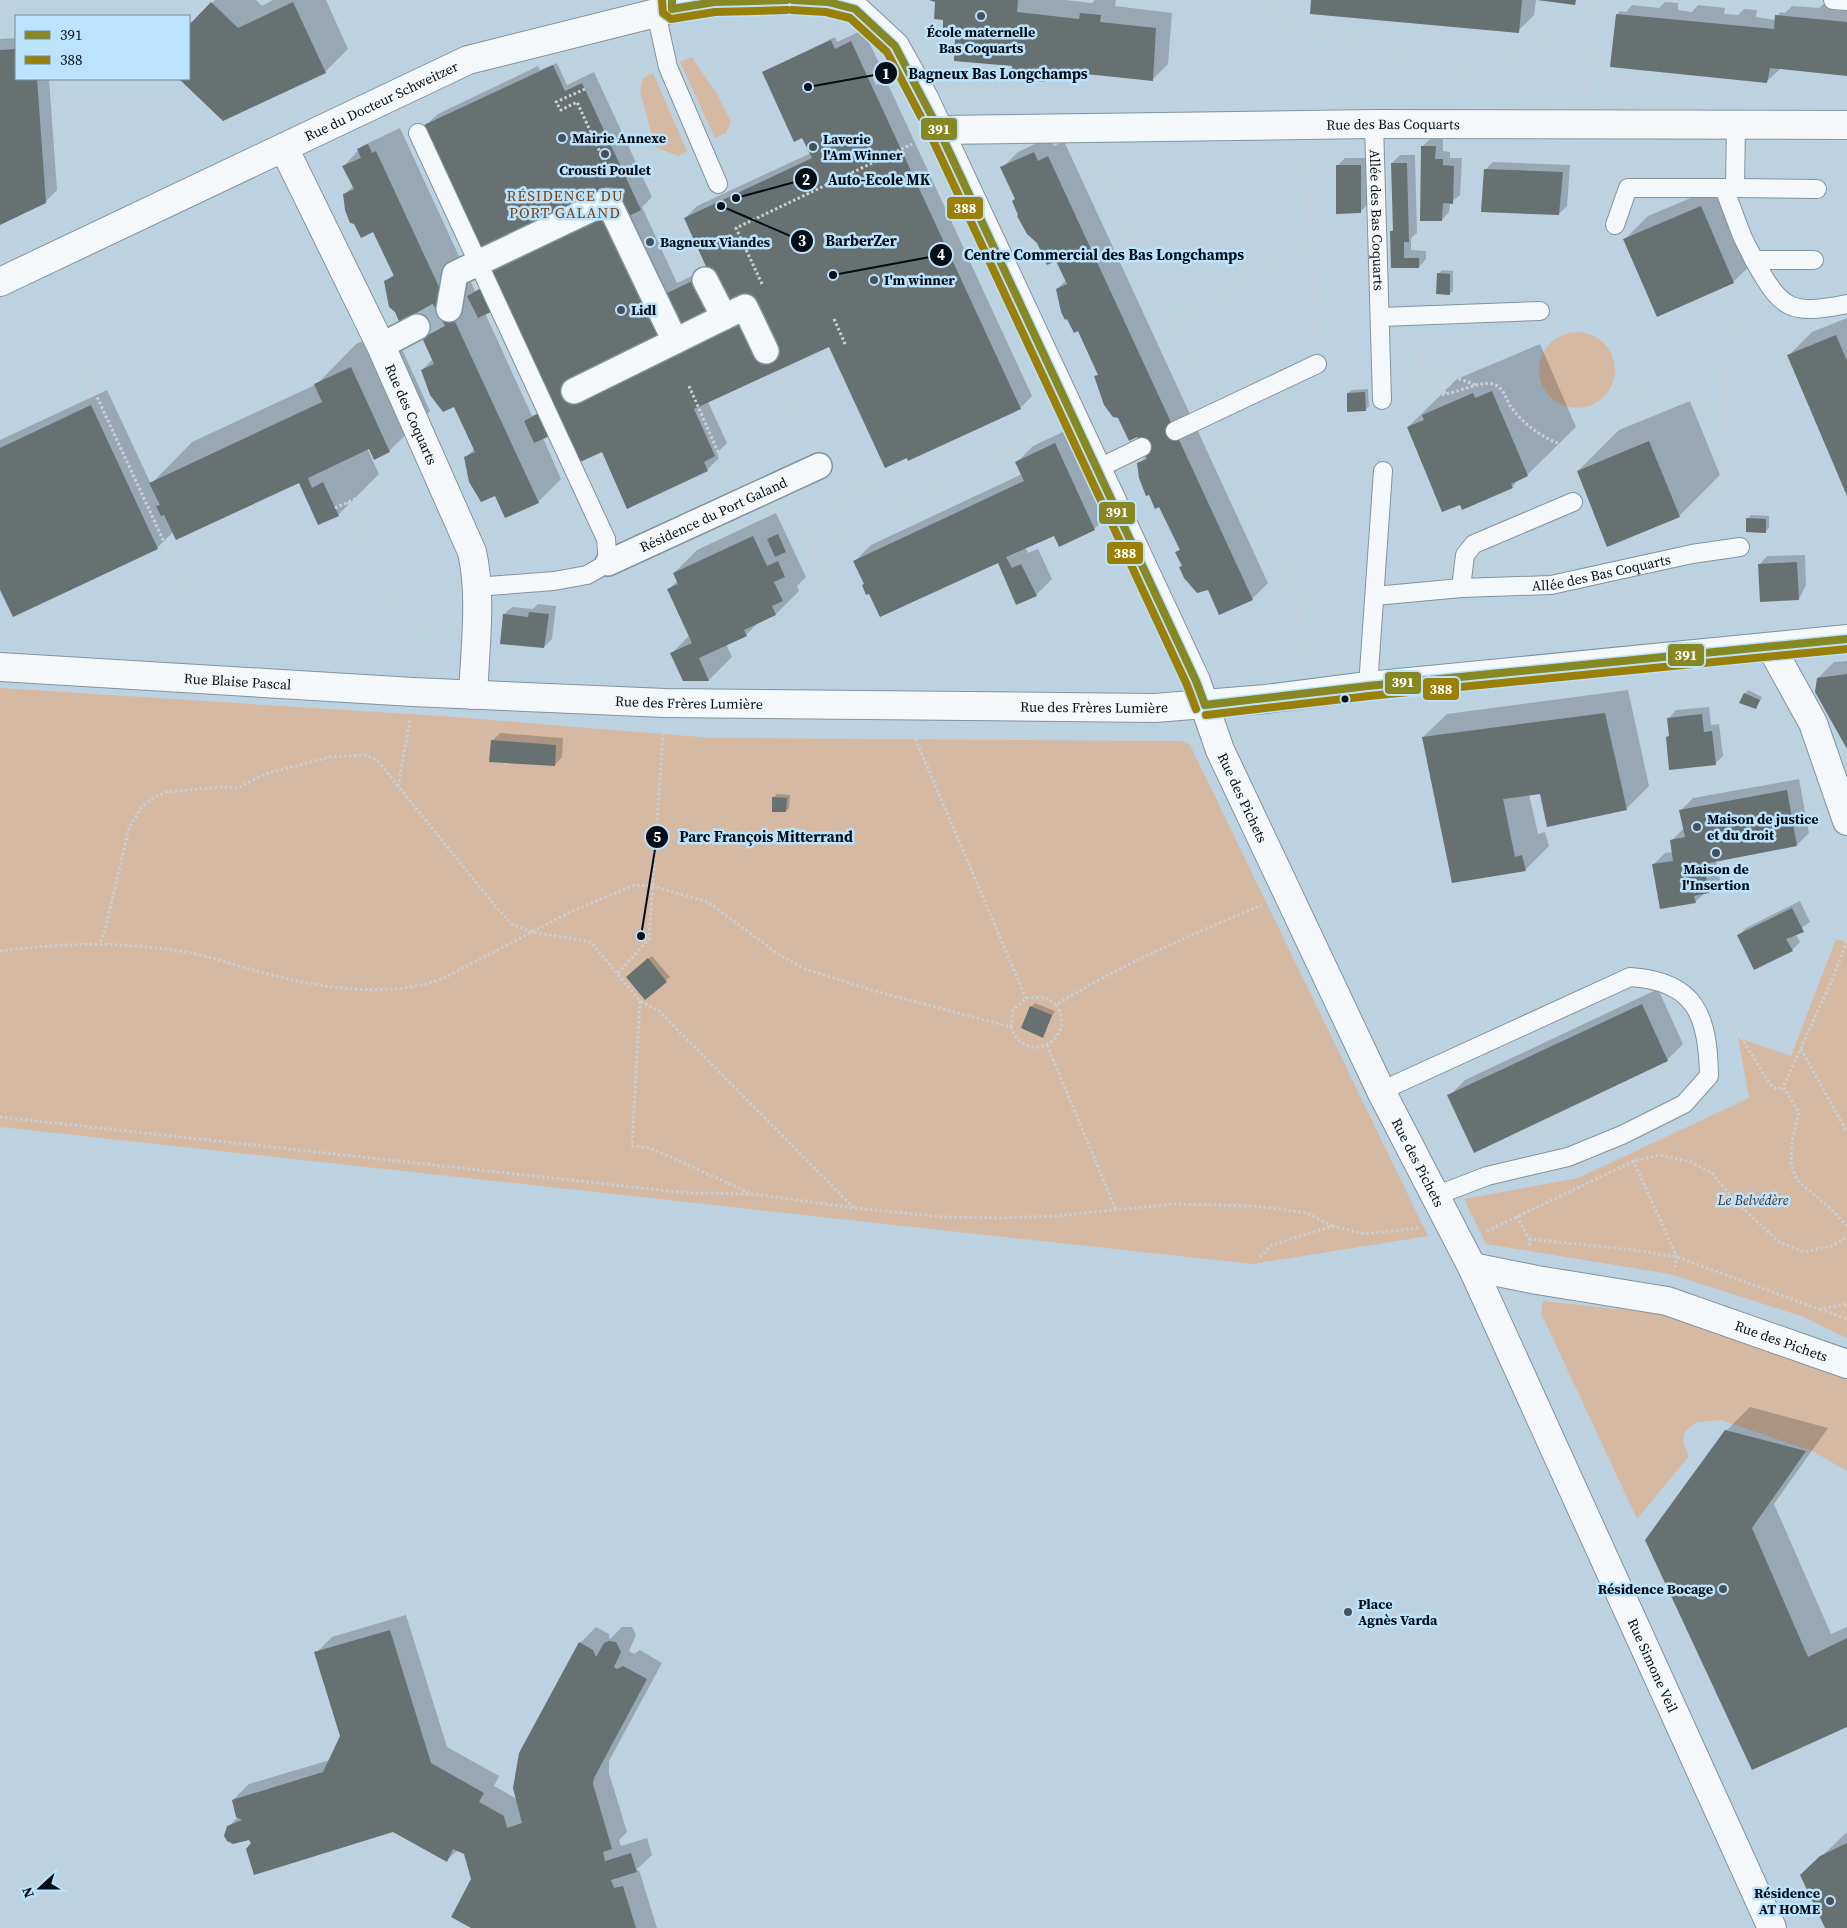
<svg xmlns="http://www.w3.org/2000/svg" width="1847" height="1928" font-family="'Source Serif 4',serif">
	<rect width="100%" height="100%" fill="#bdd2e1"/>
	<!-- green -->
	<path fill="#d6b9a2" d="M692,57L717,94L731,121L726,133L715,138L680,62Z
		M653,73L687,151L678,156L655,147L640,91L643,78Z
		M1539 370a38 38 0 1 1 76 0a38 38 0 1 1-76 0Z
		M0,688L441,716L713,738L1182,741L1190,745L1428,1236L1252,1264L0,1127Z
		M1836,939L1847,942V1338L1801,1316L1670,1274L1486,1244L1464,1199L1578,1178L1749,1098L1738,1038L1791,1056Z
		M1543,1301L1662,1314L1847,1380V1471L1812,1451L1721,1420L1697,1422L1685,1431L1683,1443L1689,1456L1637,1519L1541,1313Z"/>
	<!-- shadow -->
	<path fill="#0003" d="M215,0H256L262,6L273,0H326L348,49L325,72L223,120L180,79H189V26Z
		M929,0H1065L1092,3L1095,0H1116L1115,6L1172,13L1168,64L1153,79L1056,70L1045,80L957,37L936,1Z
		M1312,0H1536L1534,15L1518,31Z
		M1665,2L1678,3V10L1692,12L1698,5L1725,8L1724,14L1738,15L1744,9L1757,10L1756,17L1776,20L1780,12L1785,13L1792,6L1819,8L1825,3L1838,4L1837,10L1847,11V74L1781,68L1767,81L1617,15L1620,11L1626,12L1632,5L1659,8Z
		M863,30L881,67L872,76L876,85L886,80L1032,396L1020,408L908,456L829,346L708,402L727,443L717,453L719,458L707,470L602,450L426,125L438,114L538,66L540,70L557,63L567,85L594,72L652,197L642,207L677,283L709,268L685,218L697,206L811,153L763,72L835,37L837,42Z
		M16,38V79H49L57,190L45,202L0,224V39Z
		M400,128L475,291L484,287L494,307L485,313L532,416L545,410L543,438L561,479L538,502L495,494L470,481L465,458L474,449L455,405L422,370L433,359L414,318L392,309L387,297L385,282L394,274L374,230L344,195L353,186L344,166L362,146Z
		M1050,137L1054,146L1064,141L1268,583L1252,599L1208,588L1180,567L1183,565L1177,552L1180,549L1139,464L1147,455L1138,435L1119,417L1095,377L1099,374L1057,289L1066,280L1057,259L1016,199L1002,168L1018,152Z
		M1430,139H1443V151L1450,152V158H1462L1460,195L1450,203L1449,212L1442,220L1422,147Z
		M1400,155H1415L1417,233L1411,238V250L1426,251V259L1419,267H1392V231L1394,229L1392,163Z
		M1345,158H1368V204L1360,212L1337,166Z
		M1493,162L1570,165L1567,206L1559,214L1485,170Z
		M1724,184L1757,259L1733,282L1625,239L1648,216Z
		M1442,270L1453,271V291L1449,294L1438,274Z
		M1847,318V493L1788,356L1812,332Z
		M392,327L430,411L389,451L367,448L379,474L338,515L299,481L173,532L157,548L0,587V440L107,390L151,484L192,442L317,384L356,344Z
		M1540,344L1576,427L1527,475L1514,480L1516,483L1512,487L1408,427L1457,379Z
		M1368,389L1369,406L1366,409L1348,393L1352,390Z
		M1690,401L1720,475L1679,516L1578,471L1619,430Z
		M1071,428L1110,513L1094,529L1055,535L1025,547L1028,553L1038,549L1052,579L1036,595L999,561L865,583L855,561L871,545L1022,474L1017,462L1033,446Z
		M776,513L806,577L797,586L799,591L776,614L760,621L746,635L726,644L732,657L709,680L684,679L672,653L690,635L669,589L678,580L674,573L697,550Z
		M1751,515L1769,516V528L1765,532L1748,519Z
		M1805,555L1806,585L1799,599L1760,564L1767,556Z
		M538,604L556,606L552,639L544,647L504,614L512,607L533,609Z
		M1847,661V747L1818,678L1834,662Z
		M1628,690L1649,786L1626,809L1541,792L1529,794L1538,834L1545,832L1549,846L1526,869L1453,881L1423,737L1447,714Z
		M1748,690L1762,697L1756,708L1745,694Z
		M1709,707L1711,725L1719,724L1723,756L1715,764L1668,737L1670,735L1669,718L1676,710Z
		M500,733L563,738L562,757L555,765L492,741Z
		M1799,779L1809,833L1797,845L1716,861L1720,880L1695,902L1653,865L1665,853L1673,852L1671,841L1684,828L1681,810L1693,798Z
		M777,794L790,795L789,808L786,811L773,798Z
		M1800,901L1810,922L1795,933L1800,942L1792,950L1738,936L1746,928Z
		M652,956L670,977L645,998L631,973Z
		M1658,989L1683,1044L1667,1060L1449,1096L1465,1080Z
		M1035,1003L1055,1011L1042,1036L1031,1007Z
		M1750,1407L1828,1428L1774,1504L1831,1634L1847,1627V1725L1647,1540L1726,1431Z
		M406,1615L447,1747L499,1776L494,1786L517,1799L580,1643L596,1627L609,1634L610,1639L622,1627H632L636,1635L629,1651L634,1654L640,1650L662,1663L609,1761V1773L627,1832L619,1840L621,1846L647,1838L652,1855L635,1871L639,1870L657,1928H473V1879L465,1853L458,1850L447,1860L393,1831L252,1844L250,1838L228,1827L238,1817L233,1800L249,1784L330,1760L341,1736L316,1653L332,1637Z
		M1847,1832V1928H1826L1802,1875Z"/>
	<!-- building -->
	<path fill="#677171" d="M929,0H1018L1017,12L1079,19L1080,13L1101,15L1100,22L1156,28L1153,81L1047,70L1045,82L1011,78L1012,66L954,61L955,38L943,37V20L934,19L935,2Z
		M1311,0H1522L1519,33L1310,14Z
		M1537,0H1576L1575,5Z
		M211,2L238,28L293,2L326,73L223,121L179,79H189V25Z
		M1616,14L1774,29L1775,15L1847,22V76L1770,68L1767,83L1610,67Z
		M831,40L835,49L851,41L1021,409L908,461L907,458L885,468L829,347L694,409L715,456L704,462L708,471L627,509L602,452L580,462L424,125L553,65L565,91L582,83L641,210L629,216L665,294L709,273L684,218L812,158L802,138L794,142L762,72Z
		M16,49V79H37L46,203L0,225V50Z
		M368,144L372,153L376,151L539,503L505,518L495,496L481,502L469,482L464,457L475,452L454,407L443,412L430,395L421,370L434,364L414,320L401,326L395,312L389,307L384,281L394,276L373,232L361,238L354,224L350,223L345,210L343,194L354,189L342,166L361,158L357,149Z
		M1421,146H1436L1435,159H1443V165L1454,166L1453,204L1443,203L1442,221H1420Z
		M1034,152L1038,161L1048,156L1253,600L1219,615L1208,590L1197,593L1184,578L1179,567L1182,566L1175,552L1180,550L1159,507L1155,509L1149,495L1146,496L1139,478L1137,463L1147,459L1142,447L1137,437L1129,441L1118,418L1113,417L1104,405L1094,376L1098,375L1078,331L1074,333L1067,319L1065,320L1061,312L1056,289L1067,284L1056,261L1047,265L1037,243L1027,234L1017,216L1018,215L1012,201L1015,199L1000,167Z
		M1391,163H1407L1409,242H1404V258H1419V268H1391L1390,231H1393Z
		M1336,165H1361V213L1336,214Z
		M1484,169L1563,172L1559,215L1481,212Z
		M1701,206L1734,283L1657,317L1623,239Z
		M1437,273L1450,274V295L1436,294Z
		M480,289L491,312L478,318L467,296Z
		M1836,335L1847,361V496L1787,355Z
		M351,367L390,452L374,460L369,449L308,478L312,488L323,482L339,516L318,525L299,483L176,540L164,515L161,516L156,506L160,505L149,483L322,402L314,384Z
		M1492,391L1528,476L1511,484L1513,488L1462,510L1460,505L1442,512L1407,427L1424,420L1422,415L1473,393L1475,398Z
		M1365,392L1366,411L1347,412V393Z
		M91,405L158,549L13,617L0,590V448Z
		M541,412L552,435L534,443L524,421Z
		M1649,441L1680,517L1607,547L1577,471Z
		M1055,443L1095,530L1059,547L1054,536L1006,557L1012,568L1021,564L1037,596L1016,605L998,563L880,617L869,594L866,595L862,585L864,584L853,561L1024,481L1015,462Z
		M1746,518L1766,519V533L1746,532Z
		M778,534L786,552L775,557L767,539Z
		M753,536L767,566L778,561L785,577L774,582L783,601L772,606L776,615L744,630L747,636L699,658L709,681H683L670,653L692,643L667,589L678,584L673,573Z
		M1797,562L1799,600L1760,602L1758,564Z
		M529,612L549,614L544,648L500,644L503,614L528,617Z
		M1847,674V749L1815,692L1817,678Z
		M1744,693L1760,700L1756,709L1739,703Z
		M1605,713L1627,810L1547,827L1540,794L1503,799L1515,857L1522,855L1526,871L1452,883L1422,737Z
		M1702,714L1704,732L1712,731L1716,765L1669,770L1666,737L1669,736L1667,718Z
		M491,740L556,745L555,766L489,762Z
		M1787,790L1797,846L1704,864L1709,893L1694,896L1696,903L1660,909L1652,864L1673,861L1670,840L1685,837L1679,810Z
		M772,797L787,798L786,812H772Z
		M1792,908L1804,932L1786,939L1793,951L1754,970L1737,935Z
		M648,958L667,982L645,1000L626,977Z
		M1642,1004L1668,1061L1474,1153L1447,1095Z
		M1030,1006L1052,1015L1043,1038L1021,1028Z
		M1725,1430L1806,1451L1752,1528L1808,1657L1847,1638V1727L1752,1770L1645,1540Z
		M390,1630L431,1763L484,1793L479,1802L504,1816L507,1828L522,1823L513,1788L519,1753L579,1642L593,1650L596,1657L604,1643L609,1641L616,1642L621,1652L614,1667L617,1669L623,1666L647,1679L594,1778L593,1784L612,1849L603,1852L605,1861L631,1853L637,1872L611,1880L614,1888L623,1886L636,1928H471L451,1917L471,1879L464,1854L453,1849L447,1862L393,1832L254,1875L246,1849L251,1843L249,1840L233,1844L227,1841L224,1836L227,1826L242,1820L236,1817L232,1800L323,1772L340,1736L314,1652Z
		M1847,1843V1928H1825L1800,1875L1820,1856Z"/>
	<g fill="none" stroke-linecap="round" stroke-linejoin="round">
		<!-- pedestrian-tunnel -->
		<path stroke="#a1b4c3" stroke-width="25" stroke-dasharray="25 12" stroke-linecap="butt" d="M417,327L449,309"/>
		<defs>
			<g id="service">
				<path d="M1833,0L1847,1"/>
				<path d="M656,13L668,67L718,184"/>
				<path id="s1" d="M1374,124L1382,400"/>
				<path d="M418,133L606,539L608,563L587,575L554,581L476,587"/>
				<path d="M1724,188L1742,236L1754,260H1814"/>
				<path d="M1735,188L1817,189"/>
				<path d="M1615,225L1628,188H1735L1736,123"/>
				<path d="M1754,260C1782,311 1791,315 1847,304"/>
				<path d="M1381,317L1540,311"/>
				<path d="M1175,431L1317,364"/>
				<path d="M1097,469L1142,447"/>
				<path d="M1461,588L1465,555L1474,544L1573,502"/>
				<path id="s2" d="M1375,596L1461,588L1551,585L1692,554L1740,547"/>
				<path d="M1368,686L1383,471"/>
				<path d="M1381,1091L1630,977C1696,981 1708,1016 1709,1076L1684,1104L1622,1135L1568,1157L1487,1176L1435,1196"/>
			</g>
			<g id="pedestrian">
				<path d="M449,309L455,274L608,201L675,341"/>
				<path d="M724,317L745,307L766,351"/>
				<path d="M381,346L417,327"/>
				<path d="M574,391L724,317L705,280"/>
				<path id="s3" d="M608,563L819,466"/>
			</g>
			<g id="minor">
				<path id="s4" d="M793,0L828,2L855,9L895,46L924,98L1196,681L1220,750L1381,1091L1472,1267L1772,1928"/>
				<path id="s5" d="M939,130L1374,124L1847,125"/>
				<path id="s6" d="M284,148L381,346L472,552C482,595 475,650 473,695"/>
				<path id="s7" d="M0,282L468,60L672,9L714,2L787,0"/>
				<path d="M1771,647L1813,723L1847,821"/>
				<path id="s8" d="M0,667L413,692L665,703L1155,708L1266,699L1368,686L1847,639"/>
				<path id="s9" d="M1472,1267L1537,1280L1667,1301L1847,1364"/>
			</g>
		</defs>
		<!-- service casing -->
		<use href="#service" stroke="#82939e" stroke-width="20"/>
		<!-- pedestrian casing -->
		<use href="#pedestrian" stroke="#82939e" stroke-width="28"/>
		<!-- minor casing -->
		<use href="#minor" stroke="#82939e" stroke-width="30"/>
		<!-- path -->
		<path stroke="#cad0d5" stroke-width="3" stroke-dasharray="2.5 2.5" stroke-linecap="butt" d="M1267,0L1268,10L1290,31L1330,34L1389,55L1440,69L1488,66L1531,51L1569,21L1593,12
			M621,52L674,252
			M585,89L556,102L561,110L577,102L610,174
			M1585,94L1594,0
			M1307,155L1316,341
			M1095,157L1203,390
			M666,224L682,226L694,255
			M762,284L736,228L912,144
			M49,293L214,650
			M834,319L846,346
			M1170,319L1312,249
			M1416,340C1417,369 1442,370 1445,395
			M1417,353V397
			M777,377L807,441
			M1439,378L1454,377L1476,385
			M689,386L729,477
			M1611,387L1641,395L1652,404
			M1407,398C1420,396 1433,397 1445,394C1460,392 1479,381 1493,384C1503,387 1505,396 1509,404C1523,425 1549,444 1574,447C1606,449 1649,395 1675,396C1686,396 1713,408 1726,412
			M1223,434L1299,596L1302,666
			M1572,479L1571,463L1578,447
			M831,492L848,529
			M836,501L880,480
			M348,502L407,626L446,629
			M335,508L405,476
			M792,510L867,675
			M1690,531L1689,521L1720,490L1726,412L1724,343L1731,325L1754,304
			M809,547L1047,433
			M410,720L398,786L496,907L512,924L532,932L591,942L640,1001L659,1011L854,1208
			M915,734V738L1026,998
			M1847,941L1832,980L1783,1087L1799,1112L1792,1141L1791,1165L1797,1180L1831,1209L1847,1226
			M100,942L105,930L129,828L141,808L151,799L166,792L221,787L238,788L265,774L330,757L365,755L378,761L398,786
			M0,951C64,943 121,941 185,952C214,957 243,968 272,975C327,989 391,998 444,978L572,911L635,885L652,886L708,902L778,954L805,969L875,991L1011,1027C1027,1069 1079,1037 1056,1005C1121,964 1191,935 1262,905
			M618,973L649,939L663,734
			M640,1001L632,1146L650,1148L750,1193
			M1011,1027L1013,1010L1026,998L1045,997L1056,1005
			M1730,1029L1737,1031L1770,1084L1776,1089L1783,1087
			M1047,1045L1116,1210
			M1801,1049L1847,1132
			M1603,1094L1612,1113
			M0,1117L687,1193L753,1194L854,1208L943,1217L1001,1218L1056,1216L1173,1204L1256,1206L1307,1213L1332,1226
			M1633,1160L1677,1257L1674,1271
			M1517,1216L1529,1239L1530,1247
			M1487,1231L1634,1161L1660,1155L1691,1162L1712,1173L1736,1202L1779,1242L1804,1252L1832,1246L1847,1237
			M1529,1239L1634,1250L1677,1257L1819,1309L1847,1304
			M1260,1257L1272,1245L1332,1226L1364,1234L1419,1228
			M1820,1309L1847,1319"/>
		<!-- service -->
		<use href="#service" stroke="#f5f8fa" stroke-width="18"/>
		<!-- pedestrian -->
		<use href="#pedestrian" stroke="#f5f8fa" stroke-width="25"/>
		<!-- minor -->
		<use href="#minor" stroke="#f5f8fa" stroke-width="28"/>
		<defs>
			<path id="bus-1" d="M672,0V9L714,2L787,0
				M793,0L828,2L855,9L895,46L939,130L1196,681L1205,705
				M1205,705L1368,686L1847,639"/>
			<path id="bus-2" d="M662,0L663,13L671,19L715,12L787,10
				M792,10L826,12L850,18L887,52L930,134L1187,685L1196,709
				M1206,715L1369,696L1847,649"/>
		</defs>
		<!-- bus-1 casing -->
		<use href="#bus-1" stroke="#bbe3fd" stroke-width="11"/>
		<!-- bus-2 casing -->
		<use href="#bus-2" stroke="#bbe3fd" stroke-width="11"/>
		<!-- bus-1 -->
		<use href="#bus-1" stroke="#878724" stroke-width="8"/>
		<!-- bus-2 -->
		<use href="#bus-2" stroke="#9a8009" stroke-width="8"/>
	</g>
	<!-- markers -->
	<g fill="#43525d" stroke="#bbe3fd" stroke-width="2">
		<circle cx="981" cy="16" r="5"/>
		<circle cx="562" cy="138" r="5"/>
		<circle cx="813" cy="147" r="5"/>
		<circle cx="605" cy="154" r="5"/>
		<circle cx="650" cy="242" r="5"/>
		<circle cx="874" cy="280" r="5"/>
		<circle cx="621" cy="310" r="5"/>
		<circle cx="1697" cy="827" r="5"/>
		<circle cx="1716" cy="853" r="5"/>
		<circle cx="1723" cy="1589" r="5"/>
		<circle cx="1348" cy="1612" r="5"/>
		<circle cx="1830" cy="1901" r="5"/>
	</g>
	<circle fill="#020d16" stroke="#bbe3fd" stroke-width="2" cx="1345" cy="699" r="4.5"/>
	<g text-anchor="middle" stroke-width="5" stroke-linejoin="round" paint-order="stroke">
		<!-- poi labels -->
		<g font-size="14" font-weight="bold" fill="#020d16" stroke="#bbe3fd" text-anchor="start">
			<text x="981" y="37" text-anchor="middle">École maternelle<tspan x="981" dy="16">Bas Coquarts</tspan></text>
			<text x="572" y="143">Mairie Annexe</text>
			<text x="823" y="144">Laverie<tspan x="823" dy="16">l'Am Winner</tspan></text>
			<text x="605" y="175" text-anchor="middle">Crousti Poulet</text>
			<text x="660" y="247">Bagneux Viandes</text>
			<text x="884" y="285">I'm winner</text>
			<text x="631" y="315">Lidl</text>
			<text x="1707" y="824">Maison de justice<tspan x="1707" dy="16">et du droit</tspan></text>
			<text x="1716" y="874" text-anchor="middle">Maison de<tspan x="1716" dy="16">l'Insertion</tspan></text>
			<text x="1713" y="1594" text-anchor="end">Résidence Bocage</text>
			<text x="1358" y="1609">Place<tspan x="1358" dy="16">Agnès Varda</tspan></text>
			<text x="1820" y="1898" text-anchor="end">Résidence<tspan x="1820" dy="16">AT HOME</tspan></text>
		</g>
		<!-- street labels -->
		<g font-size="14" fill="#020d16" stroke="#bbe3fd">
			<text dy="5" stroke="none"><textPath href="#s7" startOffset="422">Rue du Docteur Schweitzer</textPath></text>
			<text dy="5" stroke="none"><textPath href="#s5" startOffset="454">Rue des Bas Coquarts</textPath></text>
			<text dy="5" stroke="none"><textPath href="#s1" startOffset="96">Allée des Bas Coquarts</textPath></text>
			<text dy="5" stroke="none"><textPath href="#s6" startOffset="295">Rue des Coquarts</textPath></text>
			<text dy="5" stroke="none"><textPath href="#s3" startOffset="116">Résidence du Port Galand</textPath></text>
			<text dy="5" stroke="none"><textPath href="#s2" startOffset="228">Allée des Bas Coquarts</textPath></text>
			<text dy="5" stroke="none"><textPath href="#s8" startOffset="238">Rue Blaise Pascal</textPath></text>
			<text dy="5" stroke="none"><textPath href="#s8" startOffset="690">Rue des Frères Lumière</textPath></text>
			<text dy="5" stroke="none"><textPath href="#s8" startOffset="1095">Rue des Frères Lumière</textPath></text>
			<text dy="5" stroke="none"><textPath href="#s4" startOffset="946">Rue des Pichets</textPath></text>
			<text dy="5" stroke="none"><textPath href="#s4" startOffset="1351">Rue des Pichets</textPath></text>
			<text dy="5" stroke="none"><textPath href="#s9" startOffset="319">Rue des Pichets</textPath></text>
			<text dy="5" stroke="none"><textPath href="#s4" startOffset="1906">Rue Simone Veil</textPath></text>
		</g>
		<!-- park labels -->
		<g font-size="14" font-style="italic" fill="#523219" stroke="#bbe3fd">
			<text x="1753" y="1205">Le Belvédère</text>
		</g>
		<!-- neighbourhood labels -->
		<g font-size="15" letter-spacing="1" fill="#7c430d" stroke="#bbe3fd">
			<text x="565" y="201">RÉSIDENCE DU<tspan x="565" dy="17">PORT GALAND</tspan></text>
		</g>
	</g>
	<!-- callouts -->
	<path fill="none" stroke="#020d16" stroke-width="2" d="M808 87L886 73M736 198L806 179M721 206L802 241M833 275L941 255M641 936L657 837"/>
	<g fill="#020d16" stroke="#bbe3fd" stroke-width="2">
		<circle cx="808" cy="87" r="5"/>
		<circle cx="736" cy="198" r="5"/>
		<circle cx="721" cy="206" r="5"/>
		<circle cx="833" cy="275" r="5"/>
		<circle cx="641" cy="936" r="5"/>
		<circle cx="886" cy="73" r="12"/>
		<circle cx="806" cy="179" r="12"/>
		<circle cx="802" cy="241" r="12"/>
		<circle cx="941" cy="255" r="12"/>
		<circle cx="657" cy="837" r="12"/>
	</g>
	<g font-size="15" text-anchor="middle" font-weight="bold" fill="#fff">
		<text x="886" y="79">1</text>
		<text x="806" y="185">2</text>
		<text x="802" y="246">3</text>
		<text x="941" y="260">4</text>
		<text x="657" y="842">5</text>
	</g>
	<g font-size="15" text-anchor="middle" font-weight="bold" fill="#020d16" stroke="#bbe3fd" stroke-width="5" stroke-linejoin="round" paint-order="stroke">
		<text x="998" y="79">Bagneux Bas Longchamps</text>
		<text x="879" y="185">Auto-Ecole MK</text>
		<text x="861" y="246">BarberZer</text>
		<text x="1104" y="260">Centre Commercial des Bas Longchamps</text>
		<text x="766" y="842">Parc François Mitterrand</text>
	</g>
	<g stroke="#bbe3fd" stroke-width="2">
		<rect x="920" y="117" width="38" height="24" rx="5" fill="#878724"/>
		<rect x="946" y="196" width="38" height="24" rx="5" fill="#9a8009"/>
		<rect x="1098" y="501" width="38" height="24" rx="5" fill="#878724"/>
		<rect x="1106" y="541" width="38" height="24" rx="5" fill="#9a8009"/>
		<rect x="1667" y="643" width="38" height="24" rx="5" fill="#878724"/>
		<rect x="1384" y="671" width="38" height="24" rx="5" fill="#878724"/>
		<rect x="1422" y="677" width="38" height="24" rx="5" fill="#9a8009"/>
	</g>
	<g font-size="14" text-anchor="middle" font-weight="bold" fill="#fff">
		<text x="939" y="134">391</text>
		<text x="965" y="213">388</text>
		<text x="1117" y="517">391</text>
		<text x="1125" y="558">388</text>
		<text x="1686" y="660">391</text>
		<text x="1403" y="687">391</text>
		<text x="1441" y="694">388</text>
	</g>
	<!-- legend -->
	<rect x="15" y="15" width="175" height="65" fill="#bbe3fd" stroke="#718da1"/>
	<rect x="25" y="31" width="25" height="8" fill="#878724" stroke="#718da1"/>
	<text x="60" y="40" font-size="15" fill="#020d16">391</text>
	<rect x="25" y="56" width="25" height="8" fill="#9a8009" stroke="#718da1"/>
	<text x="60" y="65" font-size="15" fill="#020d16">388</text>
	<!-- north arrow -->
	<g transform="translate(40 1888) rotate(249)" stroke="#bbe3fd" stroke-width="4" paint-order="stroke">
	<path d="M0-4L9 19L0 12L-9 19Z" fill="#020d16"/>
	<text y="-8" font-size="14" font-weight="bold" text-anchor="middle" fill="#020d16">N</text>
	</g>
</svg>
